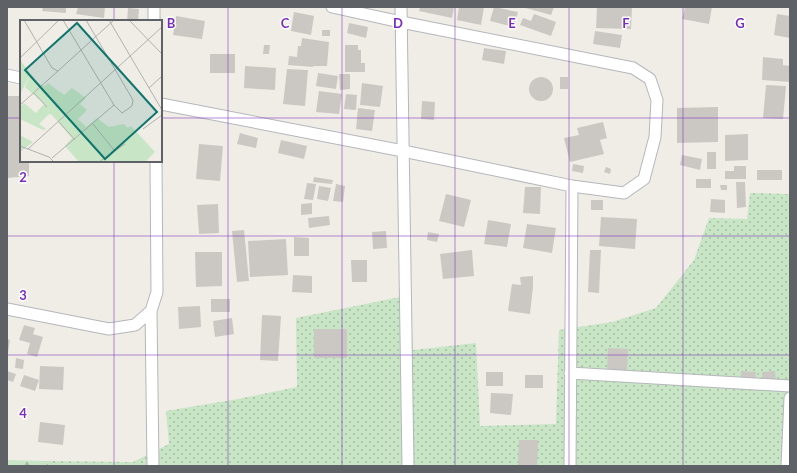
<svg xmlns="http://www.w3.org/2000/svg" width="797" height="473" font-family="Lato,sans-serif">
	<defs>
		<pattern id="grass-dots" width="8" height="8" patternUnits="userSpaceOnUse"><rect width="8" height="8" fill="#c8e5c5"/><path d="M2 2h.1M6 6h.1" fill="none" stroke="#a6bda4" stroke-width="1.8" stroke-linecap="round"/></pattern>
		<pattern id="forest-firs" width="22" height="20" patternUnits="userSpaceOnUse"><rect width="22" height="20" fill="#c8e5c5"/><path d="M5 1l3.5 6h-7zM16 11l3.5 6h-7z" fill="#a6bda4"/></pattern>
	</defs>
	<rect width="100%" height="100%" fill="#f0ede7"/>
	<!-- grass -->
	<path fill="url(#grass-dots)" d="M750,193L790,194V466H49L46,461L133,462L169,444L166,411L238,399L297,387L296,318L410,295L413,350L476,343L480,426L556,424L559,330L612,322L656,308L694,260L709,218L747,219Z"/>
	<!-- forest -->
	<path fill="url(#forest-firs)" d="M7,460L46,461L49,466H7Z"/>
	<!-- building -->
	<path fill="#cbc8c4" d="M43,7H66V13L42,11Z
		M78,7H105L104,18L76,14Z
		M420,7H454L452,18L419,11Z
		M459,7H484L481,25L457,20Z
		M494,7L518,12L514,27L490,21Z
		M522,7H554L551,15Z
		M597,7H632L631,29L596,28Z
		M685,7H712L709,24L682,19Z
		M128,8L139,9L138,21H127Z
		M294,12L314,16L311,35L291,31Z
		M534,14L556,22L551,36L520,25L523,18L531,21Z
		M777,14L790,16V38L774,35Z
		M176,16L205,21L202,39L173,35Z
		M349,23L368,27L366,38L347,33Z
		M322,30H330V36H322Z
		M595,31L622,35L620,48L593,44Z
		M302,38L329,42L327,66H313L314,56L313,67L288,65L289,56L297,57L298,46H301Z
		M264,45H270L269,54H263Z
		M345,45H358V50H361V63H365V72H345Z
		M484,48L506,51L504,64L482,60Z
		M210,54H235V73H210Z
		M763,57L783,59V65L790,66V82L762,80Z
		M245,66L276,68L275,90L244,88Z
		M287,69L308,70L305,106L283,104Z
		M318,73L338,76L336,89L316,86Z
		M339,74H350V89L340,90Z
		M560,77H568V89H560Z
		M529 89a12 12 0 1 1 24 0a12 12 0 1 1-24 0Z
		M362,83L383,86L380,107L360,105Z
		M766,85L786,86L783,119L763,118Z
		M319,91L342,94L339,114L316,112Z
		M346,94L357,95L356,110L344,109Z
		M7,96H21V161H29V176L7,178Z
		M422,101L435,102L434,120L421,119Z
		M718,107V142L677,143V108Z
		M358,108L375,110L372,131L356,129Z
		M603,122L607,138L600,140L604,154L570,162L564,138L579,135L577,128Z
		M240,133L258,138L256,148L237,144Z
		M748,134V160L725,161V135Z
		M281,140L307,146L304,159L278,153Z
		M199,144L223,146L220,181L196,179Z
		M707,152H716V169H707Z
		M682,155L702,159L700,170L680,165Z
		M573,164L584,166L583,173L572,171Z
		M734,166H746V179H725V171H734Z
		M606,167L611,169L610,174L604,172Z
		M757,170H782V180H757Z
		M314,177L333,180L332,184L313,182Z
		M696,179H711V188H696Z
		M736,182H745L746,207L737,208Z
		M307,183L316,184L313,200L304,199Z
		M336,184L345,186L343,202L333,201Z
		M720,185H727V190H721Z
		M319,186L331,188L328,201L317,199Z
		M525,187H541L540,214L523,213Z
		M446,194L471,200L464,227L439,221Z
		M711,199L725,200V213L710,212Z
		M591,200H603V210H591Z
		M312,203V214L301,215V204Z
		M218,204L219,233L199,234L197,205Z
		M329,216L330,225L309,228L308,218Z
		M601,217L637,219L635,249L599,246Z
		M488,220L511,224L507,247L484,244Z
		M527,224L556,228L552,253L523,248Z
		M244,230L249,281L237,282L232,231Z
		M386,231L387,248L373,249L372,232Z
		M428,232L439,234L437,242L427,240Z
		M294,237L309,238V256H294Z
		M286,239L288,275L250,277L248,241Z
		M472,250L474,276L443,279L440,254Z
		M590,250H601L599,293L588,292Z
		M195,252H222V286L196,287Z
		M351,260H367V282H352Z
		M293,275L312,276V293L292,292Z
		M533,276V287L530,314L508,311L512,284L521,285L520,277Z
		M211,299H230V312H211Z
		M200,306L201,327L179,329L178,307Z
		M262,315L281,316L278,361L260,360Z
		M232,318L234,334L215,337L213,321Z
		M24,325L35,328L33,334L43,337L37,357L27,354L30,343L19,340Z
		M314,329H347V358H314Z
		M7,339L10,340L8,353H7Z
		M608,348L628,349L627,373L607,372Z
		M16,358L24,360L23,369L15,368Z
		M40,366L64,367L63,390L39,389Z
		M7,371L16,374L13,382L7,380Z
		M741,371L756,372L755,382L741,381Z
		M775,371L776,383L763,384L762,372Z
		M486,372H503V386H486Z
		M24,375L39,380L35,391L20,386Z
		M525,375H543V388H525Z
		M491,393L513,394L511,415L490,413Z
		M40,422L65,425L63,445L38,442Z
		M519,440H538L537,466H518Z"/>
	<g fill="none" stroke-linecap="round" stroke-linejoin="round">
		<defs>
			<path id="minor" d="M154,7V21
				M401,7L408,466
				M7,75L21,78
				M161,104L403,151L572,186L624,193L644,179L655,137L657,100L650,79L633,68L401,22L332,7
				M7,309L109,329L135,325L151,311L157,292L156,161
				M151,311L153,466
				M570,373L790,386
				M570,466L572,186
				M787,466L790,398"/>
		</defs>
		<!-- minor casing -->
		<use href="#minor" stroke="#b4b7bb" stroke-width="13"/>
		<!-- minor -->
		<use href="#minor" stroke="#fff" stroke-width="11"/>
	</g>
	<!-- grid -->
	<path fill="none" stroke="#7b2cbf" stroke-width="1" stroke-opacity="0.55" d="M114,7V21M228,7V466M342,7V466M455,7V466M569,7V466M683,7V466M7,118H21M161,118H790M114,161V466M7,236H790M7,355H790"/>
	<!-- overview -->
	<g transform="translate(20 20)">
		<rect width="142" height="142" fill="#f0ede7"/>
		<path d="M11,54L19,64L25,66L28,63L44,75L52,68L66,78L60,84L67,90L58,99L66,107L77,98L89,107L104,104L108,108L111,106L135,132L125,142H59L45,126L52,118L32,95L29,94L19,104L26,109L23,110L0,99V87L4,83L16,93L24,84L5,67ZM0,115L13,122L0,132Z" fill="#c8e5c5"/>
		<path d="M0,40L11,54L0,74Z" fill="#c8e5c5"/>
		<path fill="none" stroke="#b2b1af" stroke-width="1" d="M4,0L32,48L38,51L94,0M43,0L94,85L102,93L112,86L113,80L66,0M89,0L142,90M109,0L142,34M0,38L39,0M129,68L142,56M14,73L27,87M0,85L38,51M39,102L55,120M73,104L94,130M123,109L142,95M0,126L29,137L34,142M8,129L142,7M32,138L94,85M79,142L105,124"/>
		<path fill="#0f766e" fill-opacity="0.15" stroke="#0f766e" stroke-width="2" d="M57,3L137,92L85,139L5,50Z"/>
		<rect width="142" height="142" fill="none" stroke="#5e6266" stroke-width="2"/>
	</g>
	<g font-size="13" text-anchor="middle" font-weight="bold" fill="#7b2cbf" stroke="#fff" stroke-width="3" stroke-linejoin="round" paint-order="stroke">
		<text x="171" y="28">B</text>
		<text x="285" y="28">C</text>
		<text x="398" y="28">D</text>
		<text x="512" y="28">E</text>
		<text x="626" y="28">F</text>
		<text x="740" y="28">G</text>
		<text x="23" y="182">2</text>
		<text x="23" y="300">3</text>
		<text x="23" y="418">4</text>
	</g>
	<!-- border -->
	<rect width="797" height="473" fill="none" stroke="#5e6266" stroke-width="16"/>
</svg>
